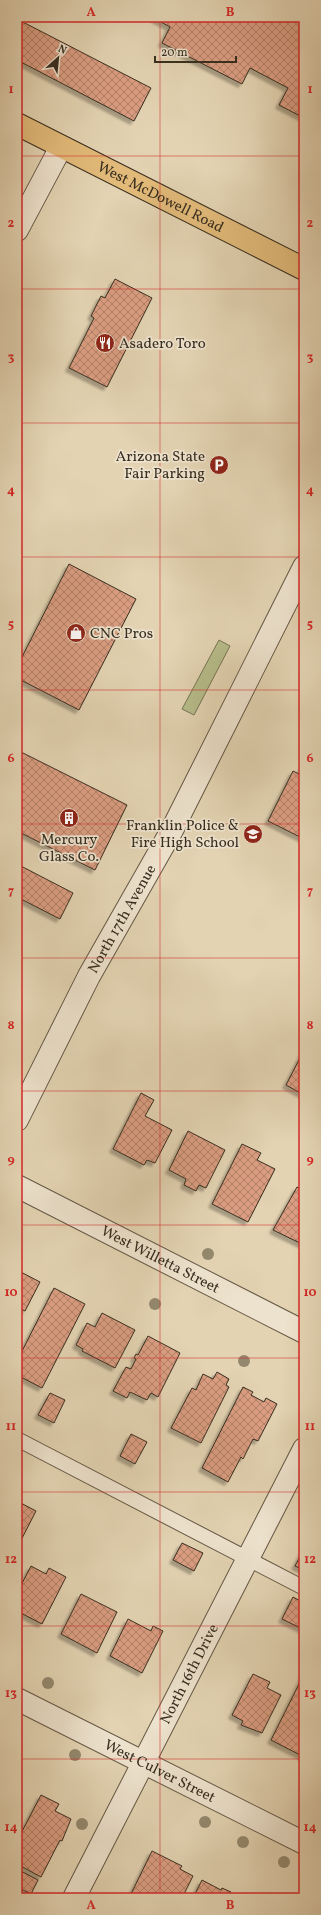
<svg xmlns="http://www.w3.org/2000/svg" width="321" height="1915" font-family="Vollkorn,serif">
	<defs>
		<pattern id="building-cross-hatch" width="8" height="8" patternUnits="userSpaceOnUse"><rect width="8" height="8" fill="#da9d81"/><path d="M0 0l8 8M0 8l8-8" fill="none" stroke="#b28069"/></pattern>
		<filter id="shadow"><feDropShadow dx="-3.5" dy="3.5" stdDeviation="1" flood-color="#0004"/></filter>
	</defs>
	<rect width="100%" height="100%" fill="#e3d3b2"/>
	<filter id="stains"><feTurbulence type="fractalNoise" baseFrequency=".005" numOctaves="4"/><feColorMatrix values="0 0 0 0 .2 0 0 0 0 .09 0 0 0 0 .02 0 0 0 .5 -.17"/></filter>
	<radialGradient id="worn" r=".72"><stop offset=".6" stop-color="#630" stop-opacity="0"/><stop offset="1" stop-color="#630" stop-opacity=".3"/></radialGradient>
	<!-- green -->
	<path fill="#b6bc8a" stroke="#777555" d="M219,640L230,646L194,715L182,709Z"/>
	<!-- building -->
	<path fill="url(#building-cross-hatch)" stroke="#382e20" filter="url(#shadow)" d="M152,17H304V118L279,105L288,88L250,68L242,84L162,43L170,27Z
		M17,19L151,88L134,121L17,60Z
		M115,279L152,298L107,387L69,368L94,318L91,316L101,296L105,298Z
		M69,564L136,599L79,710L17,678V667Z
		M17,750L127,805L95,870L17,831Z
		M304,764V839L268,821L293,771L299,774Z
		M17,864L73,893L60,919L17,897Z
		M304,1050V1095L286,1085Z
		M141,1093L154,1100L145,1116L172,1130L155,1163L147,1160L144,1165L113,1149Z
		M188,1131L225,1150L206,1188L199,1185L196,1191L184,1185L186,1179L169,1170Z
		M242,1144L261,1153L257,1160L275,1169L248,1222L212,1204Z
		M297,1187L304,1190V1245L273,1230Z
		M17,1270L40,1282L25,1311L17,1307Z
		M54,1288L85,1304L42,1388L17,1375V1361Z
		M102,1313L135,1330L115,1368L82,1351L83,1349L76,1345L87,1323L95,1327Z
		M148,1336L180,1353L158,1397L151,1393L147,1400L130,1392L127,1398L113,1391L126,1367L131,1369L136,1359L134,1358L136,1354L138,1355Z
		M217,1372L229,1379L226,1385L229,1387L201,1443L171,1428L192,1388L196,1390L203,1374L213,1379Z
		M243,1387L253,1392L251,1395L264,1402L266,1398L277,1404L258,1441L253,1439L243,1459L241,1457L228,1482L202,1468Z
		M50,1393L65,1400L54,1423L38,1415Z
		M131,1434L147,1442L135,1464L120,1456Z
		M17,1501L36,1511L17,1548Z
		M182,1543L203,1553L194,1571L173,1560Z
		M304,1549V1570L295,1566Z
		M31,1566L46,1574L49,1568L66,1577L42,1624L17,1611V1593Z
		M81,1594L117,1612L97,1653L61,1634Z
		M293,1597L304,1603V1630L282,1619Z
		M128,1619L151,1631L153,1626L163,1631L142,1673L110,1656Z
		M253,1674L270,1682L267,1688L281,1695L262,1733L241,1725L243,1721L232,1715Z
		M304,1674V1757L271,1740Z
		M41,1795L59,1804L55,1811L71,1819L62,1841L60,1840L41,1877L17,1864L19,1859L17,1858V1841Z
		M152,1851L182,1866L180,1869L193,1876L182,1898H139L131,1894Z
		M17,1869L38,1880L31,1894L17,1887Z
		M202,1880L221,1890L222,1888L231,1892L228,1898H193Z"/>
	<g fill="none" stroke-linecap="round" stroke-linejoin="round">
		<defs>
			<path id="service" d="M17,1439L304,1588"/>
			<g id="minor">
				<path d="M17,230L61,147"/>
				<path id="s1" d="M17,1120L89,976L172,830L304,567"/>
				<path id="s2" d="M17,1186L304,1332"/>
				<path id="s3" d="M17,1699L304,1843"/>
				<path id="s4" d="M74,1898L304,1449"/>
			</g>
			<g id="primary">
				<path id="s5" d="M17,124L304,269"/>
			</g>
		</defs>
		<!-- service casing -->
		<use href="#service" stroke="#635744" stroke-width="16"/>
		<!-- minor casing -->
		<use href="#minor" stroke="#635744" stroke-width="24"/>
		<!-- primary casing -->
		<use href="#primary" stroke="#382e20" stroke-width="24"/>
		<!-- service -->
		<use href="#service" stroke="#ede2cd" stroke-width="14"/>
		<!-- minor -->
		<use href="#minor" stroke="#ede2cd" stroke-width="22"/>
		<!-- primary -->
		<use href="#primary" stroke="#e2ba79" stroke-width="22"/>
	</g>
	<!-- trees -->
	<g fill="#93886d">
		<circle cx="208" cy="1254" r="6"/>
		<circle cx="155" cy="1304" r="6"/>
		<circle cx="244" cy="1361" r="6"/>
		<circle cx="48" cy="1683" r="6"/>
		<circle cx="75" cy="1755" r="6"/>
		<circle cx="205" cy="1822" r="6"/>
		<circle cx="82" cy="1824" r="6"/>
		<circle cx="243" cy="1842" r="6"/>
		<circle cx="284" cy="1862" r="6"/>
	</g>
	<!-- grid -->
	<path fill="none" stroke="#d62828" stroke-width="1" stroke-opacity="0.55" d="M160,17V1898M17,156H304M17,289H304M17,423H304M17,557H304M17,690H304M17,824H304M17,958H304M17,1091H304M17,1225H304M17,1358H304M17,1492H304M17,1626H304M17,1759H304"/>
	<!-- icons -->
	<defs>
		<symbol id="restaurant-disc" viewBox="-11 -11 22 22"><circle r="9.5" fill="#8f2418" stroke="#ede2cd"/><path d="M-5-6h1v4h1v-4h1v4h1v-4h1v5L-1.5 .5V6h-2V.5L-5-1ZM5-6V6H3V1.5H1.5Q1.5-4 5-6Z" fill="#fff"/></symbol>
		<symbol id="parking-disc" viewBox="-11 -11 22 22"><circle r="9.5" fill="#8f2418" stroke="#ede2cd"/><path d="M-3.5-5.5H1a3.5 3.5 0 0 1 0 7H-1V5.5H-3.5ZM-1-3.4V-.6H.8a1.4 1.4 0 0 0 0-2.8Z" fill="#fff"/></symbol>
		<symbol id="shop-disc" viewBox="-11 -11 22 22"><circle r="9.5" fill="#8f2418" stroke="#ede2cd"/><path d="M-5-2.5h2.3a2.7 3.5 0 0 1 5.4 0H5L5.5 6h-11ZM-1.5-2.5h3a1.5 2.3 0 0 0-3 0Z" fill="#fff"/></symbol>
		<symbol id="building-disc" viewBox="-11 -11 22 22"><circle r="9.5" fill="#8f2418" stroke="#ede2cd"/><path d="M-4-6H4V6H1V3H-1V6H-4ZM-2.5-4.3h1.7v1.8h-1.7ZM.8-4.3h1.7v1.8H.8ZM-2.5-1h1.7V.8h-1.7ZM.8-1h1.7V.8H.8Z" fill="#fff"/></symbol>
		<symbol id="school-disc" viewBox="-11 -11 22 22"><circle r="9.5" fill="#8f2418" stroke="#ede2cd"/><path d="M0-5L7-2L0 1L-7-2ZM-4 1L0 2.5L4 1V4Q0 6-4 4Z" fill="#fff"/></symbol>
	</defs>
	<g fill-rule="evenodd">
		<use href="#restaurant-disc" x="94" y="332" width="22" height="22"/>
		<use href="#parking-disc" x="208" y="454" width="22" height="22"/>
		<use href="#shop-disc" x="65" y="622" width="22" height="22"/>
		<use href="#building-disc" x="58" y="807" width="22" height="22"/>
		<use href="#school-disc" x="242" y="823" width="22" height="22"/>
	</g>
	<g text-anchor="middle" stroke-width="3.5" stroke-linejoin="round" paint-order="stroke">
		<!-- street labels -->
		<g font-size="15" fill="#382e20" stroke="#ede2cd">
			<text dy="5" stroke="none"><textPath href="#s5" startOffset="161">West McDowell Road</textPath></text>
			<text dy="5" stroke="none"><textPath href="#s1" startOffset="227">North 17th Avenue</textPath></text>
			<text dy="5" stroke="none"><textPath href="#s2" startOffset="161">West Willetta Street</textPath></text>
			<text dy="5" stroke="none"><textPath href="#s4" startOffset="252">North 16th Drive</textPath></text>
			<text dy="5" stroke="none"><textPath href="#s3" startOffset="160">West Culver Street</textPath></text>
		</g>
		<!-- poi labels -->
		<g font-size="15" fill="#382e20" stroke="#ede2cd" text-anchor="start">
			<text x="119" y="348">Asadero Toro</text>
			<text x="205" y="461" text-anchor="end">Arizona State<tspan x="205" dy="17">Fair Parking</tspan></text>
			<text x="90" y="638">CNC Pros</text>
			<text x="239" y="830" text-anchor="end">Franklin Police &amp;<tspan x="239" dy="17">Fire High School</tspan></text>
			<text x="69" y="844" text-anchor="middle">Mercury<tspan x="69" dy="17">Glass Co.</tspan></text>
		</g>
	</g>
	<!-- margin -->
	<rect width="321" height="1915" fill="none" stroke="#e3d3b2" stroke-width="44"/>
	<!-- north arrow -->
	<g transform="translate(58 58) rotate(27)" stroke="#ede2cd" stroke-width="3" paint-order="stroke">
	<path d="M0-3L7 15L0 10L-7 15Z" fill="#382e20"/>
	<text y="-6" font-size="11" font-weight="bold" text-anchor="middle" fill="#382e20">N</text>
	</g>
	<!-- scale -->
	<path d="M155 56v6h81v-6" fill="none" stroke="#382e20" stroke-width="2"/>
	<text x="161" y="56" font-size="12" fill="#382e20" stroke="#ede2cd" stroke-width="3" paint-order="stroke">20 m</text>
	<rect x="22" y="22" width="277" height="1871" fill="none" stroke="#d62828" stroke-width="1.5"/>
	<g font-size="13" text-anchor="middle" font-weight="bold" fill="#d62828">
		<text x="91" y="16">A</text>
		<text x="230" y="16">B</text>
		<text x="11" y="93">1</text>
		<text x="310" y="93">1</text>
		<text x="11" y="227">2</text>
		<text x="310" y="227">2</text>
		<text x="11" y="361">3</text>
		<text x="310" y="361">3</text>
		<text x="11" y="494">4</text>
		<text x="310" y="494">4</text>
		<text x="11" y="628">5</text>
		<text x="310" y="628">5</text>
		<text x="11" y="762">6</text>
		<text x="310" y="762">6</text>
		<text x="11" y="895">7</text>
		<text x="310" y="895">7</text>
		<text x="11" y="1029">8</text>
		<text x="310" y="1029">8</text>
		<text x="11" y="1163">9</text>
		<text x="310" y="1163">9</text>
		<text x="11" y="1296">10</text>
		<text x="310" y="1296">10</text>
		<text x="11" y="1430">11</text>
		<text x="310" y="1430">11</text>
		<text x="11" y="1563">12</text>
		<text x="310" y="1563">12</text>
		<text x="11" y="1697">13</text>
		<text x="310" y="1697">13</text>
		<text x="11" y="1831">14</text>
		<text x="310" y="1831">14</text>
		<text x="91" y="1909">A</text>
		<text x="230" y="1909">B</text>
	</g>
	<rect width="100%" height="100%" filter="url(#stains)"/>
	<rect width="100%" height="100%" fill="url(#worn)"/>
</svg>
